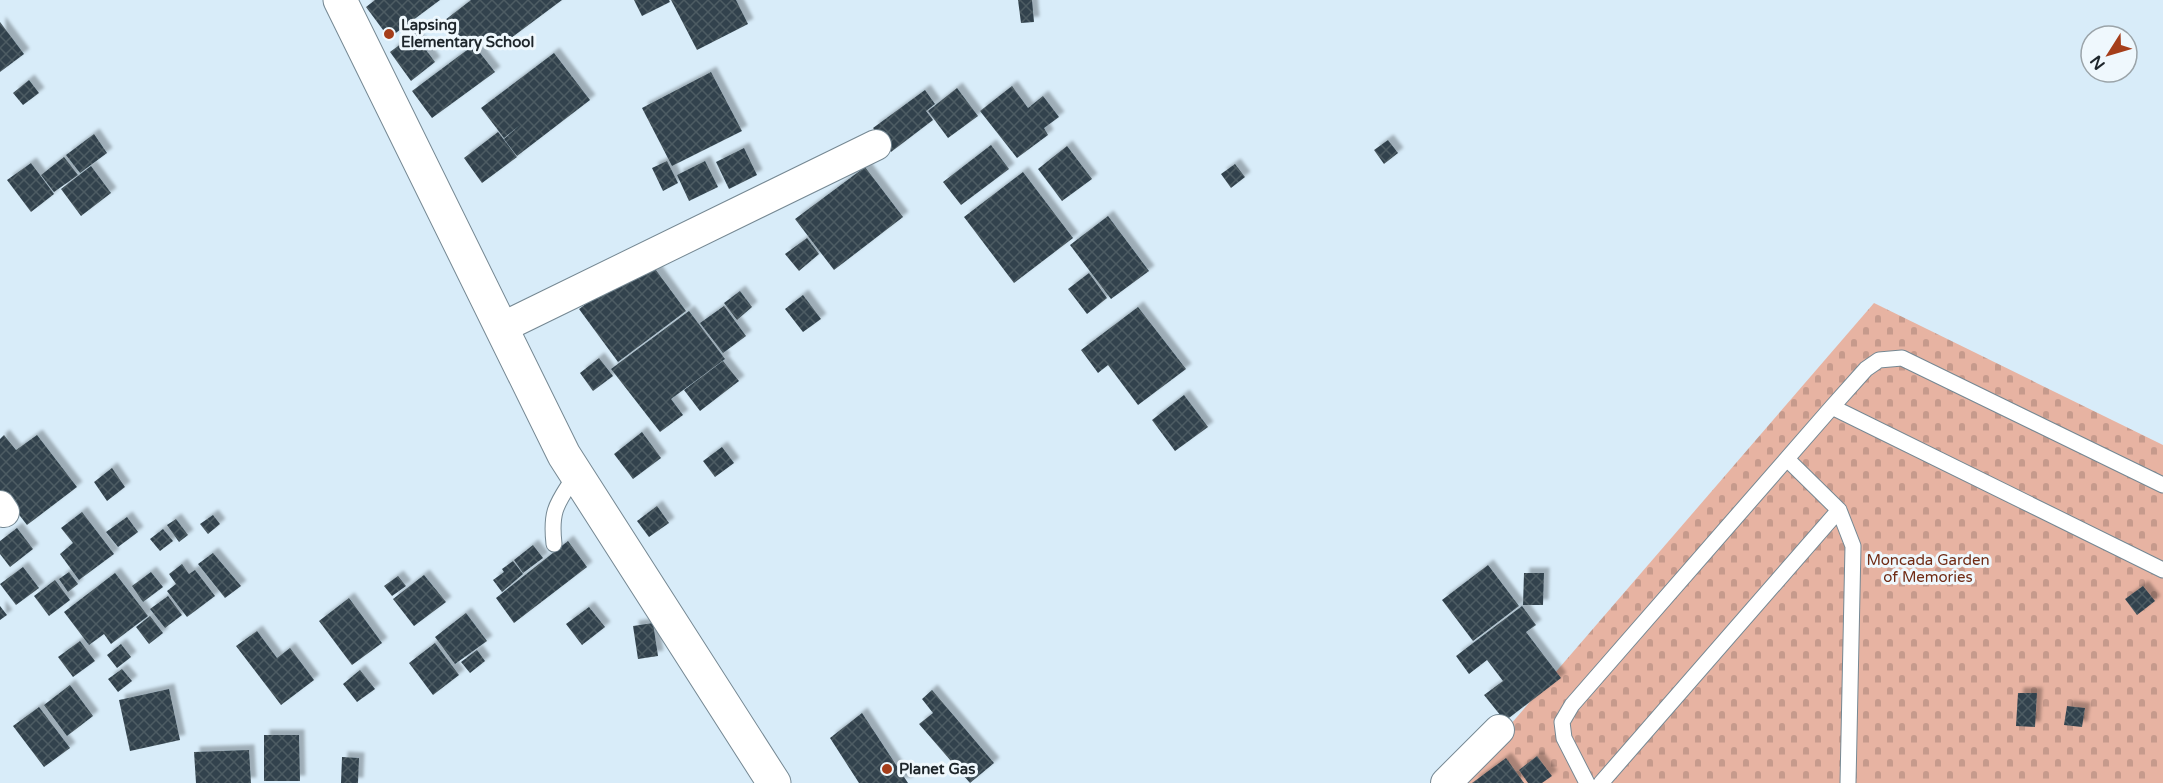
<svg xmlns="http://www.w3.org/2000/svg" width="2163" height="783" font-family="'Varela Round',sans-serif">
	<defs>
		<pattern id="cemetery-stones" width="16" height="16" patternUnits="userSpaceOnUse" patternTransform="scale(1.5)"><rect width="16" height="16" fill="#e7b3a2"/><path d="M2 7V4a2 2 0 0 1 4 0v3zM10 15v-3a2 2 0 0 1 4 0v3z" fill="#c69a8c"/></pattern>
		<pattern id="building-cross-hatch" width="8" height="8" patternUnits="userSpaceOnUse" patternTransform="scale(1.5)"><rect width="8" height="8" fill="#32434d"/><path d="M0 0l8 8M0 8l8-8" fill="none" stroke="#4e5c64"/></pattern>
		<filter id="shadow"><feDropShadow dx="5.5" dy="-5.5" stdDeviation="1.5" flood-color="#0004"/></filter>
	</defs>
	<rect width="100%" height="100%" fill="#d8ecf9"/>
	<!-- cemetery -->
	<path fill="url(#cemetery-stones)" d="M1874,303L2163,445V783H1460Z"/>
	<!-- building -->
	<path fill="url(#building-cross-hatch)" filter="url(#shadow)" d="M375,0H440L389,38L366,7Z
		M471,0H562L499,47L489,33L473,44L495,72L432,118L412,91L467,50L445,20Z
		M634,0H669L670,2L642,16Z
		M671,0H736L748,24L697,50Z
		M1018,0H1032L1034,22L1021,23Z
		M0,22L24,54L0,72Z
		M414,34L435,62L411,81L390,52Z
		M554,53L590,100L517,156L504,139L520,125L504,138L481,108Z
		M711,72L742,131L672,166L642,108Z
		M29,80L39,93L23,105L13,93Z
		M1012,86L1028,108L1043,96L1059,117L1044,128L1048,135L1017,158L980,111Z
		M957,88L978,116L948,138L928,111Z
		M925,90L935,104L926,111L933,120L891,152L873,128Z
		M498,132L517,157L482,183L464,158Z
		M94,134L107,153L80,173L66,155Z
		M1388,140L1398,153L1384,164L1374,150Z
		M991,145L1009,169L961,205L943,182Z
		M1067,146L1092,179L1062,201L1038,169Z
		M744,148L757,175L729,189L716,162Z
		M64,157L78,175L54,192L41,175Z
		M667,161L678,183L663,191L652,168Z
		M705,161L718,187L689,201L677,175Z
		M31,163L54,194L31,212L7,180Z
		M1235,164L1245,177L1231,188L1221,174Z
		M91,166L111,193L81,216L61,189Z
		M865,167L903,217L834,270L795,219Z
		M1023,172L1073,238L1014,283L964,217Z
		M1108,216L1149,271L1111,299L1070,245Z
		M807,238L819,254L799,271L785,254Z
		M647,258L686,311L618,362L579,309Z
		M1089,273L1107,298L1087,314L1068,289Z
		M740,291L752,307L737,320L724,303Z
		M803,295L821,319L803,332L785,309Z
		M724,306L746,336L723,353L700,323Z
		M1138,307L1186,369L1138,405L1108,365L1098,373L1081,350Z
		M689,311L725,359L671,399L683,415L660,432L611,369Z
		M599,358L613,376L593,391L580,373Z
		M723,361L739,381L700,411L684,390Z
		M1184,395L1208,427L1175,451L1152,420Z
		M642,432L661,458L633,479L614,454Z
		M4,435L16,450L37,435L77,487L27,525L0,490V439Z
		M722,447L734,463L715,477L703,461Z
		M112,468L125,487L107,501L94,482Z
		M657,506L669,523L649,537L637,521Z
		M82,512L114,554L79,580L60,554L73,543L61,528Z
		M213,515L220,524L208,534L200,524Z
		M127,517L138,532L118,547L106,532Z
		M176,519L188,535L179,542L167,525Z
		M17,528L33,549L10,567L0,554V541Z
		M163,529L173,541L160,551L150,539Z
		M568,541L587,567L514,623L496,598Z
		M533,545L543,558L523,573L514,560Z
		M213,553L241,586L225,598L198,564Z
		M513,561L523,574L502,592L493,580L504,572L502,569Z
		M182,564L189,574L195,570L215,596L187,617L167,591L176,584L169,574Z
		M1488,565L1519,606L1473,641L1442,600Z
		M23,567L39,588L16,605L0,584Z
		M69,572L78,584L68,592L59,579Z
		M151,572L163,587L143,602L132,586Z
		M115,573L148,616L111,644L104,634L89,645L64,612Z
		M1524,573H1544L1543,605H1523Z
		M424,575L446,602L414,626L393,599Z
		M398,576L406,586L392,596L384,586Z
		M55,580L70,600L49,616L34,596Z
		M2143,586L2155,601L2137,615L2125,599Z
		M168,596L182,615L165,628L150,609Z
		M349,598L382,643L352,665L319,621Z
		M0,606L7,615L0,620Z
		M1522,606L1536,625L1526,632L1561,678L1505,721L1484,695L1503,681L1487,660L1469,674L1456,656Z
		M589,607L605,627L582,645L566,624Z
		M466,613L487,641L455,664L435,637Z
		M150,616L163,633L149,644L136,627Z
		M653,623L658,656L638,659L633,626Z
		M257,631L277,658L290,648L314,680L281,705L236,646Z
		M80,641L95,661L73,677L58,657Z
		M435,643L459,675L433,695L409,663Z
		M121,644L131,657L117,668L107,655Z
		M477,650L485,661L470,673L461,662Z
		M122,669L132,681L118,692L108,679Z
		M360,670L375,689L357,702L343,684Z
		M70,685L93,716L67,736L44,705Z
		M169,689L180,740L130,751L119,700Z
		M932,690L994,763L970,783L919,724L933,713L922,699Z
		M2018,693H2037L2035,727L2016,726Z
		M2067,706L2085,708L2082,727L2064,725Z
		M39,707L70,748L44,767L13,726Z
		M862,713L908,783H859L830,738Z
		M264,735H299L300,781H264Z
		M249,750L251,783H196L194,752Z
		M1537,756L1552,776L1542,783H1528L1519,770Z
		M342,757L359,758L358,783H341Z
		M1506,758L1524,783H1472Z"/>
	<g fill="none" stroke-linecap="round" stroke-linejoin="round">
		<defs>
			<path id="lane" d="M1832,407L2163,570
				M1787,459L1839,510L1853,546L1848,783
				M554,544C550,508 558,503 576,474
				M1587,783L1564,738L1562,722L1572,705L1832,407L1866,369L1879,360L1902,358L2163,485
				M1601,783L1839,510"/>
			<path id="street" d="M501,328L876,145
				M0,506L4,512
				M1446,783L1499,730"/>
			<path id="secondary" d="M340,0L564,455L774,783"/>
		</defs>
		<!-- lane casing -->
		<use href="#lane" stroke="#758893" stroke-width="17"/>
		<!-- street casing -->
		<use href="#street" stroke="#758893" stroke-width="32"/>
		<!-- secondary casing -->
		<use href="#secondary" stroke="#758893" stroke-width="35"/>
		<!-- lane -->
		<use href="#lane" stroke="#fff" stroke-width="15"/>
		<!-- street -->
		<use href="#street" stroke="#fff" stroke-width="30"/>
		<!-- secondary -->
		<use href="#secondary" stroke="#fff" stroke-width="33"/>
	</g>
	<!-- markers -->
	<g fill="#a53e1a" stroke="#eff8fd" stroke-width="2">
		<circle cx="389" cy="34" r="6"/>
		<circle cx="887" cy="769" r="6"/>
	</g>
	<g text-anchor="middle" stroke-width="6" stroke-linejoin="round" paint-order="stroke">
		<!-- poi labels -->
		<g font-size="15" font-weight="bold" fill="#1e262b" stroke="#eff8fd" text-anchor="start">
			<text x="401" y="30">Lapsing<tspan x="401" dy="17">Elementary School</tspan></text>
			<text x="899" y="774">Planet Gas</text>
		</g>
		<!-- park labels -->
		<g font-size="15" fill="#702b14" stroke="#eff8fd">
			<text x="1928" y="565">Moncada Garden<tspan x="1928" dy="17">of Memories</tspan></text>
		</g>
	</g>
	<!-- north arrow -->
	<g transform="translate(2109 54) rotate(233)"><circle r="28" fill="#eff8fd" stroke="#9ba4a9" stroke-width="1.5"/>
	<path d="M0-4.5L10 22L0 15L-10 22Z" fill="#a53e1a"/>
	<text y="-9" font-size="16" font-weight="bold" text-anchor="middle" fill="#1e262b">N</text>
	</g>
</svg>
